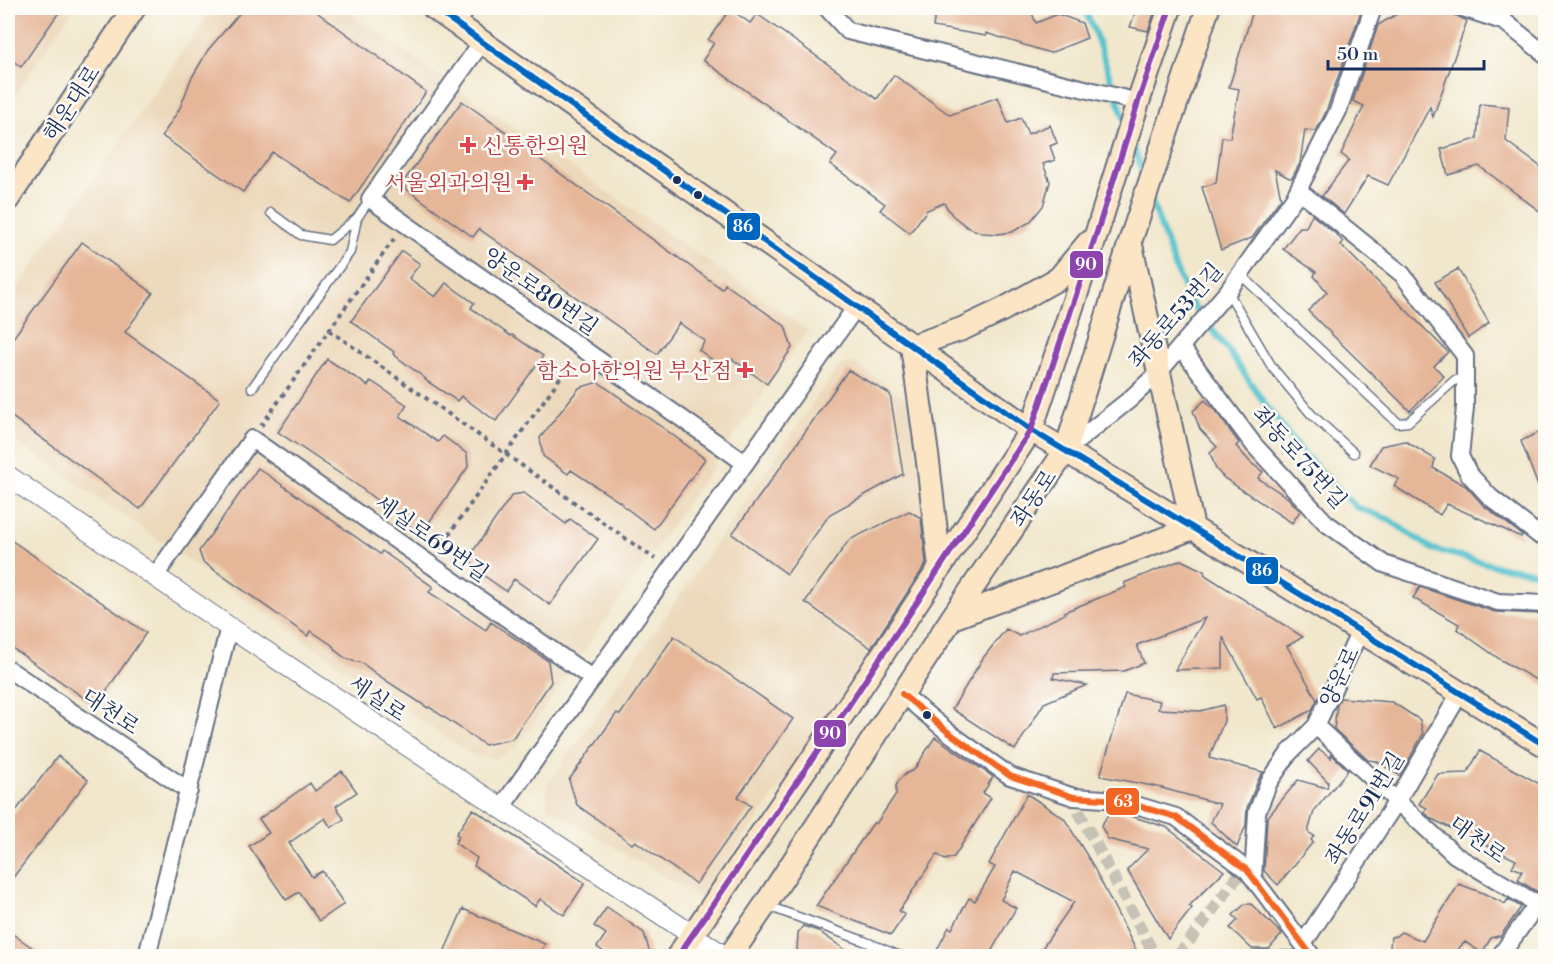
<svg xmlns="http://www.w3.org/2000/svg" width="1553" height="964" font-family="'Libre Bodoni','Noto Serif KR',serif">
	<rect width="100%" height="100%" fill="#fdfcf7"/>
	<filter id="ink" filterUnits="userSpaceOnUse"><feTurbulence type="fractalNoise" baseFrequency=".0167" numOctaves="2"/><feDisplacementMap in="SourceGraphic" scale="12" xChannelSelector="R" yChannelSelector="G"/><feConvolveMatrix kernelMatrix="1 2 1 2 8 2 1 2 1" color-interpolation-filters="sRGB"/></filter>
	<filter id="wash" filterUnits="userSpaceOnUse"><feTurbulence type="fractalNoise" baseFrequency=".008" numOctaves="4" result="noise"/><feDisplacementMap in="SourceGraphic" scale="24" xChannelSelector="R" yChannelSelector="G"/><feGaussianBlur stdDeviation="1.35" result="paint"/><feColorMatrix in="noise" values="0 0 0 0 0 0 0 0 0 0 0 0 0 0 0 0 0 1.4 0 .05"/><feComposite in="paint" operator="in"/></filter>
	<g filter="url(#wash)">
		<rect width="100%" height="100%" fill="#f1e7cc"/>
		<!-- built -->
		<path fill="#ecd8ba" d="M8,8H74L8,105Z
			M213,8H343L465,94L808,330L517,747L497,758L473,756L8,436V302Z
			M853,363L905,398L912,415L933,567L702,899L547,807V786L839,366Z"/>
		<g fill="none" stroke-linecap="round" stroke-linejoin="round">
			<!-- stream -->
			<path stroke="#55c2cd" stroke-width="6" d="M1084,8L1095,33L1125,121
				M1132,142L1144,178
				M1151,199L1175,267L1191,303L1226,347L1265,404L1304,454L1356,507L1388,519L1432,549L1496,566L1546,574"/>
		</g>
		<g id="blocks">
			<!-- building -->
			<path fill="#e6b698" d="M8,8H62L21,67L8,57Z
				M244,8H311L426,92L350,203L272,152L243,192L162,136L180,108L191,79L208,50Z
				M936,8H1030L1036,23L1058,14L1082,23L1087,38L1050,53L986,33V36L933,27Z
				M1137,8H1156L1148,31L1130,27Z
				M1254,8H1362L1326,112L1316,131L1305,130L1300,163L1292,178H1289L1275,170L1281,198L1252,238L1221,250L1202,187L1216,183L1222,137L1230,138L1239,89L1229,87Z
				M1407,8H1425L1457,16L1467,21L1433,117L1430,107L1388,185L1368,176L1344,214L1322,196L1349,160L1341,154L1364,106L1353,101L1378,25Z
				M730,9L750,23L757,14L877,99L894,75L950,115L998,97L1008,123L1021,118L1028,134L1050,125L1057,143L1050,146L1055,160L1043,164L1050,182L1043,206L1030,222L1012,232L998,234L982,233L967,227L952,215L944,203L927,210L910,233L880,210L885,204L830,164L837,155L703,60L714,43L708,40Z
				M462,101L534,152L533,154L722,289L725,284L785,326L792,348L767,384L732,359L725,369L699,350L705,341L679,323L657,354L479,229L473,237L401,185Z
				M1480,104L1509,107L1506,141L1545,170V215L1479,166L1448,175L1441,149L1477,139Z
				M1312,215L1337,235L1343,242L1341,245L1448,352L1434,366L1444,376L1410,411L1308,311L1327,292L1314,276L1316,272L1283,249L1300,227H1306Z
				M82,242L153,293L125,332L220,400L140,509L8,414V345Z
				M402,251L420,264L409,278L435,297L446,283L474,303L471,308L511,336L512,335L543,356L496,421L461,396L457,401L425,380L426,379L393,354L394,352L351,321Z
				M1458,269L1489,323L1468,338L1435,282Z
				M327,359L368,386L371,381L407,405L400,416L438,442L443,436L467,454L468,467L427,525L414,529L357,485L278,432Z
				M848,370L890,394L903,474L830,514L787,574L732,534L780,468Z
				M598,382L622,399V400L666,430L705,459L654,529L622,505L623,504L571,470L568,474L543,456L540,438L579,388Z
				M1205,400L1215,410L1239,443L1236,446L1251,463L1263,472L1258,478L1288,498L1300,511L1292,523L1224,478L1216,469L1210,453L1217,447L1200,429L1193,411Z
				M1545,429V501L1544,502L1521,441Z
				M1405,441L1435,459L1433,468L1466,486L1483,505L1522,535L1521,537L1447,504L1440,515L1394,486L1399,479L1370,465L1381,446Z
				M258,468L380,554L382,551L433,587L429,592L486,630L491,622L548,661L551,682L512,739L485,745L429,707L428,708L379,676L362,663L353,661L345,658L336,651L332,645L311,631L308,636L203,562L199,551Z
				M524,493L566,524L570,519L598,539L550,605L514,579L506,591L473,568L471,554L512,495Z
				M909,511L921,518L926,564L871,648L805,602L849,540Z
				M8,538L146,633L96,706L8,645Z
				M1181,560L1204,571L1205,575L1303,637L1287,646L1317,700L1312,710L1277,729L1261,697L1257,699L1223,637V668L1175,670L1205,618L1137,645L1144,663L1124,671L1054,673L1053,678L1087,685L1044,703L1015,750L952,709L983,658L1006,629L1019,636L1065,614L1064,612L1126,587L1124,583Z
				M1420,587L1495,612L1545,614V685L1501,660L1457,629L1459,624L1413,598Z
				M674,636L793,719L738,797L751,806L696,884L635,841L632,844L577,805L569,780L617,713L620,715Z
				M1125,694L1160,701L1158,709L1200,711L1224,705V721L1209,758L1263,772L1259,778L1247,808L1246,825L1237,847L1211,822L1220,804L1158,787L1100,776Z
				M1340,698L1392,702L1420,720L1423,734L1400,776L1376,761L1368,760L1334,729L1337,705Z
				M935,737L993,777L983,793L991,798L954,857L945,860L937,854L899,911L905,915L891,935L816,906L874,822L876,824L896,794V786L899,780L907,773L914,770Z
				M1319,749L1331,758V754L1348,770L1314,811L1308,832L1314,836L1311,840L1313,842L1278,885L1264,871L1267,818L1298,780L1327,788L1328,782L1308,761Z
				M1480,751L1545,787V894L1534,890L1518,880L1522,871L1512,867L1516,860L1432,819L1424,812L1427,808L1419,804L1438,774L1467,773Z
				M58,756L88,780L8,884V821Z
				M342,771L357,792L336,806L344,819L331,828L325,818L289,843L312,877L322,871L344,904L319,921L299,892L286,900L249,846L269,833L259,819L310,783L315,791Z
				M1027,794L1064,818L1091,862L1138,954L1122,957H1036L1074,902L1015,871L1001,900L1016,908L988,957H949L937,950L949,927L952,929L969,898L975,901L995,867L989,864Z
				M473,809L585,883L564,915L540,899L535,906L474,866L477,858L455,843L459,836L456,834Z
				M1111,810L1166,827L1224,871L1189,906L1192,908L1168,939L1127,870L1148,849L1108,839L1101,826Z
				M1459,884L1483,893L1505,904L1508,899L1521,907L1500,937L1498,936L1491,938L1482,953L1465,942L1453,954L1459,957H1389L1391,937L1396,936L1401,932L1423,941Z
				M1245,904H1251L1282,934L1269,949H1252L1230,928L1238,920L1233,915Z
				M607,907L644,933L651,957H611L597,947L606,934L594,926Z
				M463,909L510,929L545,944L537,957H442Z
				M803,926L818,931L856,957H806L797,950L798,933Z
				M8,931L46,957H8Z"/>
		</g>
	</g>
	<g filter="url(#ink)">
		<use href="#blocks" fill-opacity="0" stroke="#666f84" stroke-width="1.5"/>
		<g fill="none" stroke-linecap="round" stroke-linejoin="round">
			<!-- pedestrian-tunnel -->
			<path stroke="#c6c2b6" stroke-width="12" stroke-dasharray="12 6" stroke-linecap="butt" d="M1070,795L1155,956
				M1178,956L1244,868"/>
			<defs>
				<path id="service" d="M271,213L301,235L330,240L357,218L370,199
					M1240,274L1398,423L1408,422L1455,380
					M1228,292L1272,367L1311,414L1354,453
					M252,388L350,252L357,218
					M765,905L864,941L900,956
					M1254,956L1265,955L1310,956"/>
				<path id="minor" d="M827,8L848,31L1138,102
					M1463,8L1505,22L1546,55
					M457,23L467,8
					M482,42L370,199L745,463
					M1298,190L1402,274L1465,356V407L1460,456L1469,474L1490,497L1540,536L1546,538
					M1181,347L1254,445L1326,523L1384,564L1498,602L1546,604
					M1066,450L1129,400L1158,373L1228,291L1294,198L1338,111L1373,8
					M155,576L252,439L593,679
					M8,669L189,791
					M902,694L948,732L1010,776L1074,797L1119,800L1176,817L1247,870L1312,956
					M1316,726L1455,855L1530,900L1546,905
					M501,808L856,307
					M1253,878L1257,812L1269,782L1289,753L1316,726L1360,631
					M1303,944L1397,801L1460,693
					M147,956L229,627
					M1500,956L1538,903"/>
				<path id="tertiary" d="M8,476L229,627L724,956"/>
				<path id="secondary" d="M434,8L1031,430L1193,528L1546,746
					M8,199L134,8
					M940,567L928,462L912,346L962,329L1002,310L1059,278L1088,243
					M952,618L1193,528L1131,245
					M678,956L845,711L1031,430L1097,232L1138,102L1170,8
					M730,956L765,905L952,618L1066,450L1130,242L1208,8"/>
			</defs>
			<!-- service casing -->
			<use href="#service" stroke="#666f84" stroke-width="11"/>
			<!-- minor casing -->
			<use href="#minor" stroke="#666f84" stroke-width="20"/>
			<!-- tertiary casing -->
			<use href="#tertiary" stroke="#666f84" stroke-width="22"/>
			<!-- secondary casing -->
			<use href="#secondary" stroke="#666f84" stroke-width="26"/>
			<!-- path -->
			<path stroke="#666f84" stroke-width="4" stroke-dasharray="4.5 4.5" stroke-linecap="butt" d="M329,330L655,559
				M261,426L396,236
				M438,550L572,361"/>
			<!-- service -->
			<use href="#service" stroke="#fff" stroke-width="8"/>
			<!-- minor -->
			<use href="#minor" stroke="#fff" stroke-width="16"/>
			<!-- tertiary -->
			<use href="#tertiary" stroke="#fff" stroke-width="20"/>
			<!-- secondary -->
			<use href="#secondary" stroke="#fce5c4" stroke-width="22"/>
			<defs>
				<path id="bus-1" d="M434,8L1031,430L1193,528L1546,746"/>
				<path id="bus-2" d="M678,956L845,711L1031,430L1097,232L1138,102L1170,8"/>
				<path id="bus-3" d="M902,694L948,732L1010,776L1074,797L1119,800L1176,817L1247,870L1312,956"/>
			</defs>
			<!-- bus-1 casing -->
			<use href="#bus-1" stroke="#fdfcf7" stroke-width="10"/>
			<!-- bus-2 casing -->
			<use href="#bus-2" stroke="#fdfcf7" stroke-width="10"/>
			<!-- bus-3 casing -->
			<use href="#bus-3" stroke="#fdfcf7" stroke-width="10"/>
			<!-- bus-1 -->
			<use href="#bus-1" stroke="#0065bd" stroke-width="6"/>
			<!-- bus-2 -->
			<use href="#bus-2" stroke="#8e44ad" stroke-width="6"/>
			<!-- bus-3 -->
			<use href="#bus-3" stroke="#f26522" stroke-width="6"/>
		</g>
	</g>
	<!-- markers -->
	<g fill="#e0444e" stroke="#fdfcf7" stroke-width="2">
		<path d="M465 136h6v6h6v6h-6v6h-6v-6h-6v-6h6z"/>
		<path d="M522 173h6v6h6v6h-6v6h-6v-6h-6v-6h6z"/>
		<path d="M742 361h6v6h6v6h-6v6h-6v-6h-6v-6h6z"/>
	</g>
	<g fill="#1b2f5e" stroke="#fdfcf7" stroke-width="2">
		<circle cx="677" cy="180" r="5"/>
		<circle cx="698" cy="195" r="5"/>
		<circle cx="927" cy="715" r="5"/>
	</g>
	<g text-anchor="middle" stroke-width="5" stroke-linejoin="round" paint-order="stroke">
		<!-- street labels -->
		<g font-size="22" fill="#1b2f5e" stroke="#fdfcf7">
			<text transform="translate(71 103) rotate(-57)" y="8">해운대로</text>
			<text transform="translate(541 291) rotate(35)" y="8">양운로80번길</text>
			<text transform="translate(1175 315) rotate(-49)" y="8">좌동로53번길</text>
			<text transform="translate(1300 457) rotate(48)" y="8">좌동로75번길</text>
			<text transform="translate(1033 498) rotate(-56)" y="8">좌동로</text>
			<text transform="translate(432 538) rotate(35)" y="8">세실로69번길</text>
			<text transform="translate(1339 677) rotate(-65)" y="8">양운로</text>
			<text transform="translate(378 698) rotate(34)" y="8">세실로</text>
			<text transform="translate(111 711) rotate(34)" y="8">대천로</text>
			<text transform="translate(1364 808) rotate(-58)" y="8">좌동로91번길</text>
			<text transform="translate(1478 839) rotate(36)" y="8">대천로</text>
		</g>
		<!-- health labels -->
		<g font-size="22" fill="#be3a42" stroke="#fdfcf7" text-anchor="end">
			<text x="482" y="153" text-anchor="start">신통한의원</text>
			<text x="512" y="190">서울외과의원</text>
			<text x="732" y="378">함소아한의원 부산점</text>
		</g>
	</g>
	<g stroke="#fdfcf7" stroke-width="2">
		<rect x="726" y="212" width="35" height="29" rx="6" fill="#0065bd"/>
		<rect x="1069" y="250" width="35" height="29" rx="6" fill="#8e44ad"/>
		<rect x="1245" y="556" width="34" height="29" rx="6" fill="#0065bd"/>
		<rect x="813" y="719" width="34" height="29" rx="6" fill="#8e44ad"/>
		<rect x="1105" y="787" width="35" height="29" rx="6" fill="#f26522"/>
	</g>
	<g font-size="16" text-anchor="middle" font-weight="bold" fill="#fff">
		<text x="743" y="232">86</text>
		<text x="1086" y="270">90</text>
		<text x="1262" y="576">86</text>
		<text x="830" y="739">90</text>
		<text x="1123" y="807">63</text>
	</g>
	<!-- margin -->
	<rect width="1553" height="964" fill="none" stroke="#fdfcf7" stroke-width="30"/>
	<!-- scale -->
	<path d="M1328 60v9h156v-9" fill="none" stroke="#1b2f5e" stroke-width="3"/>
	<text x="1337" y="60" font-size="18" fill="#1b2f5e" stroke="#fdfcf7" stroke-width="4.5" paint-order="stroke">50 m</text>
</svg>
